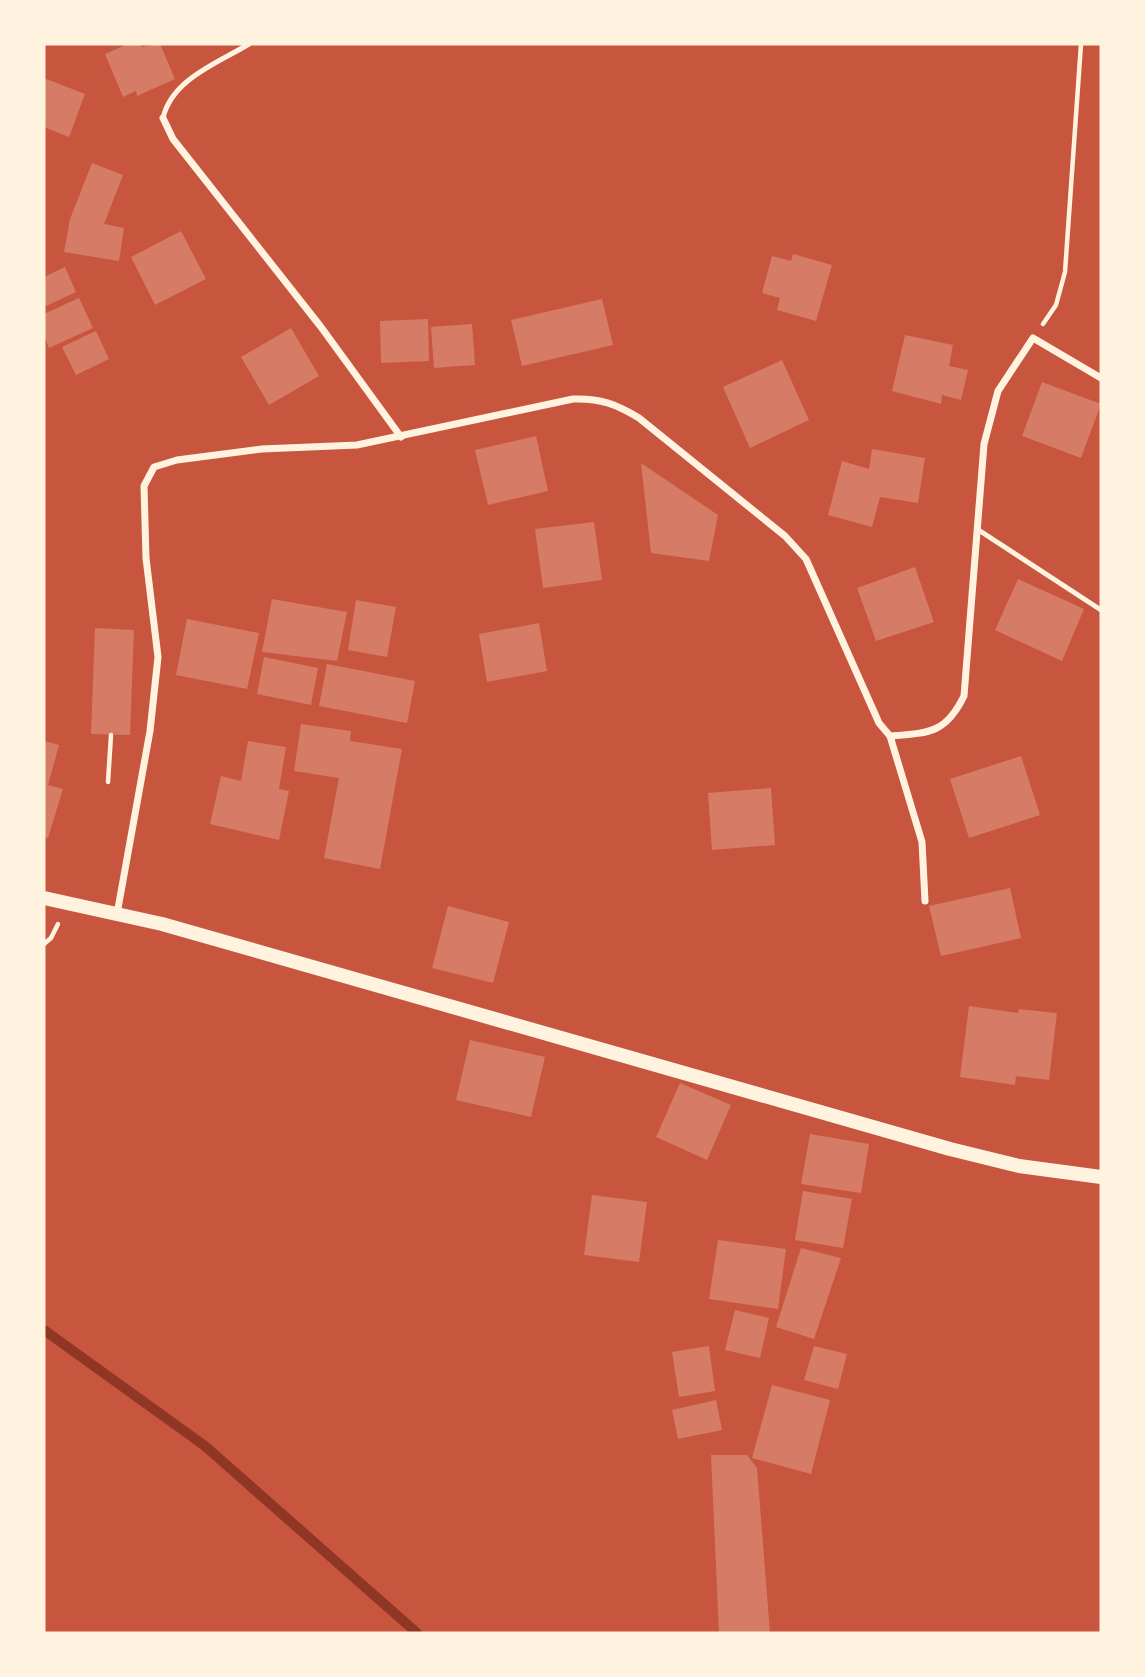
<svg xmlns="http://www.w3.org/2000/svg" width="1145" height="1677" viewBox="0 0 1145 1677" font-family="Literata,serif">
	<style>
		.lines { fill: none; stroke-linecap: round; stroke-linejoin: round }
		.stream { stroke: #8f3625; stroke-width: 10 }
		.building { fill: #d67c66 }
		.path { stroke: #fff3e0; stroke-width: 4.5 }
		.service { stroke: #fff3e0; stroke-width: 5 }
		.minor { stroke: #fff3e0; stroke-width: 7 }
		.secondary { stroke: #fff3e0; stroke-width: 14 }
	</style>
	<rect width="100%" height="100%" fill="#c8553d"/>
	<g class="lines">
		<!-- stream -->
		<path class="stream" d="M44,1330L205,1446L417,1633"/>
	</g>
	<!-- building -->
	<g class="building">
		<path d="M128,44H141L142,47L160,44L175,79L137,96L136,91L123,97L105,54Z"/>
		<path d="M44,78L85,94L69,137L44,127Z"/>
		<path d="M92,163L123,175L104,224L124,228L119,261L64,252L70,219Z"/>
		<path d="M181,231L206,279L155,305L131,257Z"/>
		<path d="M793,254L832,265L816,321L777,310L780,298L762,293L772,256L791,261Z"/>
		<path d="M65,267L76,292L44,307V277Z"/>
		<path d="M79,298L93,328L49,348L44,335V314Z"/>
		<path d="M602,299L613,345L522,366L511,320Z"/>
		<path d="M428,319L429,361L381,363L380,321Z"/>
		<path d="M472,324L475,365L434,368L431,327Z"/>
		<path d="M291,328L319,376L269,405L241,357Z"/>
		<path d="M96,331L109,359L76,375L62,347Z"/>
		<path d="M905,335L953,345L949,366L968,370L961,400L942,395L941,404L892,391Z"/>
		<path d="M782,360L809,420L750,448L723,387Z"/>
		<path d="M1042,382L1101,404L1081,458L1022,436Z"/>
		<path d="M536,436L548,491L488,505L475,450Z"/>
		<path d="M872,449L925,458L918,503L880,497L872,527L828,515L842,461L869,469Z"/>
		<path d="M641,463L718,515L709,561L651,553Z"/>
		<path d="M594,522L602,580L543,588L535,529Z"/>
		<path d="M915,567L934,622L876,641L857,588Z"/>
		<path d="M1018,579L1084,609L1062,661L995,630Z"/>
		<path d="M272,599L347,612L337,661L262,652Z"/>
		<path d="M356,600L396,607L387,657L348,650Z"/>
		<path d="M187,619L259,633L247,689L176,675Z"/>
		<path d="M539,623L547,671L487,682L479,634Z"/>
		<path d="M95,628L134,630L130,735L91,734Z"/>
		<path d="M264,657L318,668L311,705L257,694Z"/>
		<path d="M327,664L415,681L407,723L319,706Z"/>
		<path d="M301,724L351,731L350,741L402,749L380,869L324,858L339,778L294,771Z"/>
		<path d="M44,741L59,745L48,785L63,789L48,838L44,837Z"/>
		<path d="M248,741L286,747L279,789L289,791L279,840L210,824L221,776L241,781Z"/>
		<path d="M1021,756L1040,815L969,838L950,779Z"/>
		<path d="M771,788L775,845L712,850L708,793Z"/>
		<path d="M1010,888L1021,938L941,956L929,906Z"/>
		<path d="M448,906L509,922L493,983L432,968Z"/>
		<path d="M969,1006L1018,1013L1019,1009L1057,1013L1049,1080L1016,1076L1015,1085L960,1077Z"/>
		<path d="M470,1040L545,1057L531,1117L456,1100Z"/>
		<path d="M680,1083L731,1105L707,1160L656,1137Z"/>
		<path d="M810,1134L869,1144L861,1193L801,1184Z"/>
		<path d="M803,1191L852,1199L843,1248L795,1240Z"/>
		<path d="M592,1195L647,1202L639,1262L584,1255Z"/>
		<path d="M718,1240L786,1249L778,1309L709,1299Z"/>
		<path d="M801,1248L841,1258L814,1339L776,1327Z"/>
		<path d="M735,1310L769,1318L760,1358L725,1350Z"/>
		<path d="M709,1346L715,1391L679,1397L672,1352Z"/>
		<path d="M814,1346L847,1354L838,1389L804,1380Z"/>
		<path d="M772,1385L830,1400L811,1474L752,1458Z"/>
		<path d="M716,1400L722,1430L678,1439L672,1410Z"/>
		<path d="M711,1455H747L757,1468L770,1633H719Z"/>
	</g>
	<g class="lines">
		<!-- path -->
		<g class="path">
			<path d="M1043,324L1056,305L1065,272L1081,44"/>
			<path d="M108,782L111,735"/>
			<path d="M44,944L51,938L58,924"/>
		</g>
		<!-- service -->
		<g class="service">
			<path d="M163,118C172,79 218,63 249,44"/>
			<path d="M977,529L1101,610"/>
		</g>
		<!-- minor -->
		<g class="minor">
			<path d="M163,118L173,139L321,327L401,437"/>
			<path d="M890,736C930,733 946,733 964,696L984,444L998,391L1033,338L1101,378"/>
			<path d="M117,914L150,731L158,657L146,558L144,486L154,467L177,460L262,449L357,445L573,399C600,398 616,404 639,418L785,536L806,559L879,723L890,736L922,842L925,901"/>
		</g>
		<!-- secondary -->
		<path class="secondary" d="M44,898L162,924L950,1149L1019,1166L1101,1177"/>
	</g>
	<!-- border -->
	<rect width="1145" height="1677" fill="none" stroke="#fff3e0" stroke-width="91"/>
</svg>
